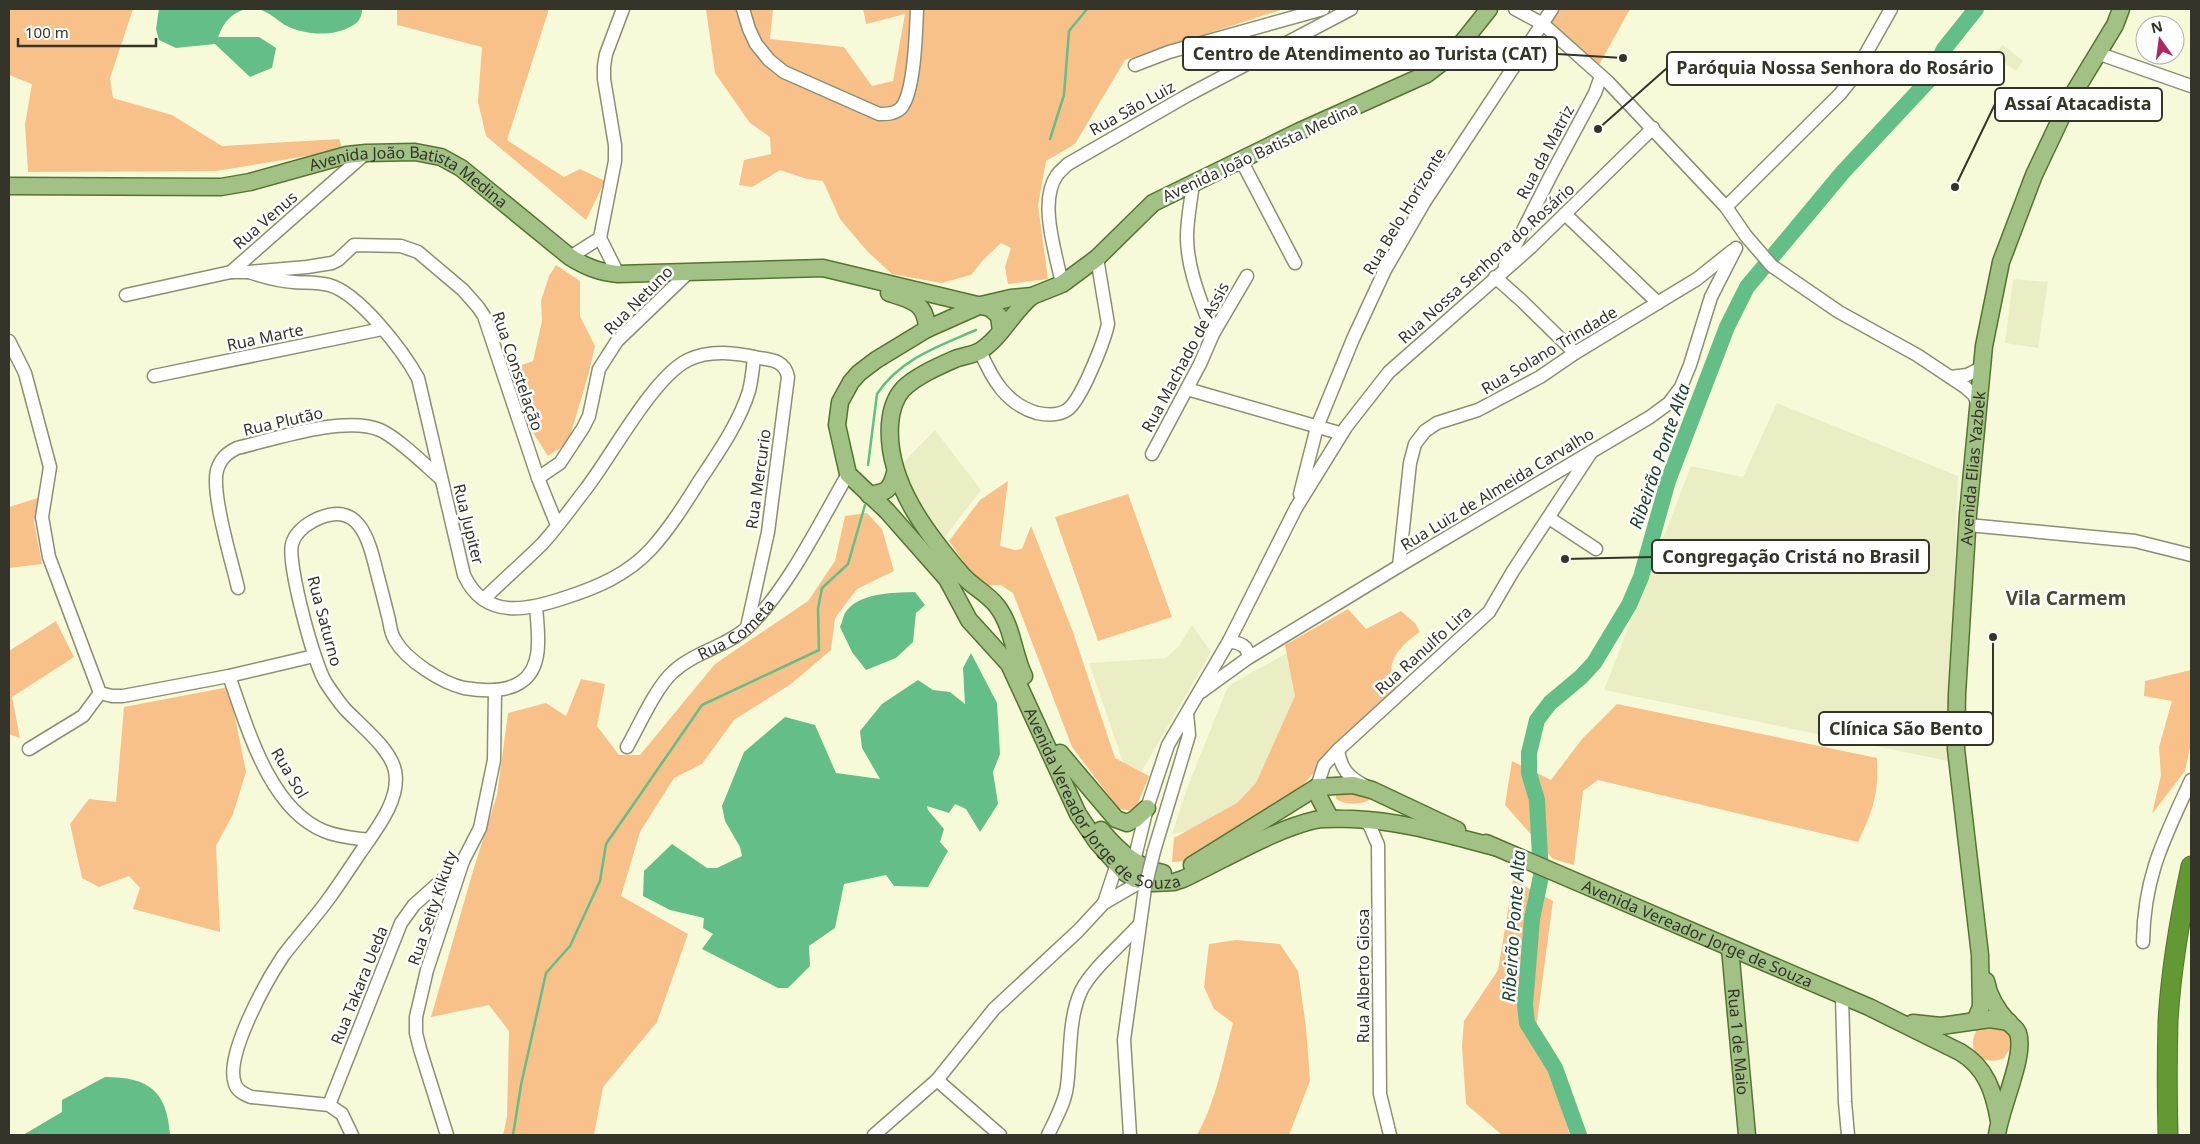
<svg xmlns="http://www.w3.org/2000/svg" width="2200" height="1144" viewBox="0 0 2200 1144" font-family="'Noto Sans',sans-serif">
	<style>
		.built { fill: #ebeec5 }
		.green { fill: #f8c18a }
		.water { fill: #63be87 }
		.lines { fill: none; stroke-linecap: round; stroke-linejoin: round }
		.stream { stroke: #63be87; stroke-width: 2.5 }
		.river { stroke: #63be87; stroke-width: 16 }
		.minor-casing { stroke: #8d8f71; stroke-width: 15 }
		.major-casing { stroke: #537530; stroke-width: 19 }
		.highway-casing { stroke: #537530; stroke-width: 21 }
		.minor { stroke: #fff; stroke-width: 12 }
		.major { stroke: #a1c185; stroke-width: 16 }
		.highway { stroke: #639834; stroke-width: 19 }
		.minor-bridge-casing { stroke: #8d8f71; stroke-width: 15; stroke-linecap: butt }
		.minor-bridge { stroke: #fff; stroke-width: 12 }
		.labels { text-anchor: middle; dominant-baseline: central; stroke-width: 5; stroke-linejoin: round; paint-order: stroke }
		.street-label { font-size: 16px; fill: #343528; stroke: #fff }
		.water-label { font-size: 18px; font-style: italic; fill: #1c432c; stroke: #fff }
		.quarter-label { font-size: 19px; font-weight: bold; fill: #48492d; stroke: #fff }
		.leader { fill: none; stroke: #343528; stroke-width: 2 }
		.callout-dot { fill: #343528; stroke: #fff; stroke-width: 2 }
		.callout { fill: #fff; stroke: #343528; stroke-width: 2 }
		.callout-label { font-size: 18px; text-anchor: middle; font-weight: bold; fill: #343528 }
	</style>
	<rect width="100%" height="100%" fill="#f7fad9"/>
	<!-- built -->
	<g class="built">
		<path d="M2002,44L2023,61L2016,71L1996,57Z"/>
		<path d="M2013,279L2048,282L2038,348L2005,343Z"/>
		<path d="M1777,403L1958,476L1948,761L1604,690L1691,466L1743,477Z"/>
		<path d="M935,430L981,490L941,542L917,511L900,466Z"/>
		<path d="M1192,625L1211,652L1132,788L1089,663L1166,658L1179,646Z"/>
		<path d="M1317,636L1288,744L1226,824L1172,834L1188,786L1228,686Z"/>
	</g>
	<!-- green -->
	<g class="green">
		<path d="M9,9H133L110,78L113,98L172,115L222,146L339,139L343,150L216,171L28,172L25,124L32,84L9,75Z"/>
		<path d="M397,9H549L507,140L564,177L580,169L605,181L586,220L486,136L478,102L482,47L397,25Z"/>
		<path d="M706,9H773L770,39L844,47L872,86L893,81L905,14L866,24L863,9H1284L1125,60L1075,144L1046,161L1038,205L1048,279L1008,284L1005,267L1011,248L1001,243L983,260L971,275L941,283L892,274L868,252L840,219L823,181L807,179L780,170L752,187L739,185L744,160L771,154L770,137L750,123L715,73Z"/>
		<path d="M1557,9H1630L1599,65L1550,23Z"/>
		<path d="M556,265L580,281V316L595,346L589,372L568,443L548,456L521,414L511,369L533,361L542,321L541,301L549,276Z"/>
		<path d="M1008,481L1000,546L1015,550L1022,549L1031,526L1073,632L1115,758L1149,776L1138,803L1131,811L1119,809L1072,747L1013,593L1001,585L984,586L972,574L949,541L980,500Z"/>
		<path d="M1128,494L1172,617L1098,641L1055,517Z"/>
		<path d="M41,497L34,522L42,564L9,568V507Z"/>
		<path d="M867,513L882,529L894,571L857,589L835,618L831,650L791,684L734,720L702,764L674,778L640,832L621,896L688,934L657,1022L603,1087L594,1135H503L507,1117L509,1031L489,1005L431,1017L473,871L497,795L508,713L546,703L566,716L581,679L605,684L597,726L619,755H640L715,664L808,601L835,561L845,516Z"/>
		<path d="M1348,609L1366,629L1401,611L1415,623L1420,632C1407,640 1388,657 1392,675C1393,680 1397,685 1399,690L1344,739L1303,785L1189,861L1172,862L1174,838L1237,803L1256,783L1295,696L1285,645Z"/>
		<path d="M56,621L74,657L12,697L20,738L9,734V651Z"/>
		<path d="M2191,670V743L2185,771L2152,814L2161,775L2159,747L2172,701L2144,696L2145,681Z"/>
		<path d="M229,687L246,772L233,814L216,846L220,932L133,909L140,888L129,876L99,887L82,878L70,824L89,799L116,802L124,707Z"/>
		<path d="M1617,704L1877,758C1879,793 1873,811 1858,842L1598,780L1583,791L1574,865L1553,859L1505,805L1512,761L1551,780L1582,739Z"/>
		<path d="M1347,791L1371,796V799C1362,805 1345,805 1336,799V794Z"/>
		<path d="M1513,880L1553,901L1536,1028L1570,1135H1502L1466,1104L1462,1046L1464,1021L1498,970Z"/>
		<path d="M1236,940L1280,944L1298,971L1306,1027L1310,1081L1289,1135H1197C1216,1101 1223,1061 1233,1023L1214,1009L1204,987L1209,944Z"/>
		<path d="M1981,1025L2009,1030L2012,1045L2004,1058C1979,1069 1962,1045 1981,1025Z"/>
	</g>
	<!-- water -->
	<g class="water">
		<path d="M159,9H246C231,13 224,22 218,37H259L276,48L272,68L250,77L215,44L176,48L159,40L156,29Z"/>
		<path d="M258,9H362C362,18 358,23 350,27C331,37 304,35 285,25C276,19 269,12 258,9Z"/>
		<path d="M915,592L925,605L916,613L913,642L896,658L866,670L852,652L840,627C842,623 843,617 845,613C859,592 893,593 915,592Z"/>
		<path d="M971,653L997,703L1000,754L993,772L998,804L980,832L966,809L955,804L949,813L927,806L928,810L944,829L940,842L948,851L928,887L894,886L886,875L844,884L835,928L809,946L810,966L788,988H778L702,949L713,934L703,928L704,918L670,910L643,896L644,871L672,844L707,868H717L742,856L740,847L725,821L722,806L744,752L785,717L815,725L836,773L880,779L862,748L860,731L882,704L918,680L933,690L950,692L965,704L963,668Z"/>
		<path d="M105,1077C149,1077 167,1091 170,1135H23L62,1112V1100Z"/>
	</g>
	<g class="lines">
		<!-- stream -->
		<g class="stream">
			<path d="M1050,139L1064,95L1069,31L1087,9"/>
			<path d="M868,465L877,394C900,359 939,346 976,330"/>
			<path d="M513,1135L521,1085L546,973L570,946L600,881L606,844L702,705L819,650L818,609L822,588L848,564L865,505"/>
		</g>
		<!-- river -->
		<path class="river" d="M1579,1135L1555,1068L1527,1023L1525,1005L1532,919L1541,876L1537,800L1529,773V753L1537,720L1550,703L1581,677L1594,663L1629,605L1641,577L1668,481L1727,327L1747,287L1843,172L1929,80L1944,49L1976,9"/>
		<!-- minor casing -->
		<g class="minor-casing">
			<g id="minor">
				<path d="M743,9L749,29L756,44L769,60L784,72L879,114C887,114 895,114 901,108C915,92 916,31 917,9"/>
				<path d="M1515,9L1543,24L1608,82L1726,207L1746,236L1772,266L1839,312L1917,355L1965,387L1974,395L1978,405"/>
				<path d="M2097,53L2191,86"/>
				<path d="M1135,65L1169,52L1323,9"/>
				<path d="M1241,160L1295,263"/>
				<path d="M1193,183C1191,201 1187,219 1187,237C1187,270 1202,303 1213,334"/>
				<path d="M1726,207L1840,94L1851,80L1891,9"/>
				<path d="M1565,214L1658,303"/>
				<path d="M570,257L600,238"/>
				<path d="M1505,266L1551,175L1595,93L1601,76"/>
				<path d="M231,272L366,153"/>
				<path d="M249,272C264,277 278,281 294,282C305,283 317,282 329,285C359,293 403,351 418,378L464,575C485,621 529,610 567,597C598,587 628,574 651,549C670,528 685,504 700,480C718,453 739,423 749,391C752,379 753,368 754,357"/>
				<path d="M618,274L600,238L615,161V145L604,79V66L606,54L623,9"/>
				<path d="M1495,277L1522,301L1575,353"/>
				<path d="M1062,284C1056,253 1038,202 1057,175C1060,171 1065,167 1068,164L1188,95L1351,9"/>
				<path d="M126,295L231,272H249L307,267L332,263L338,260L354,245L401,246L418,252L463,290L478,307L484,316L538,478L557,525"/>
				<path d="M9,341L25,373L50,467L42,517L49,557L100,693L112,696H123L229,676L314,656"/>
				<path d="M980,351C992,379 1006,404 1037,413C1047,415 1058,416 1067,410C1081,401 1104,342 1108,324L1097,258"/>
				<path d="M154,376L382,329"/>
				<path d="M1950,377L1967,375L1981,368"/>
				<path d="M1187,389L1336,432"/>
				<path d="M1152,454L1200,364L1213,334L1247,276"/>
				<path d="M538,478L560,463L583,428L589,416L599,369L617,341L690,271"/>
				<path d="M1300,494L1317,427L1353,339L1385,270L1425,201L1552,9"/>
				<path d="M1549,518L1596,549"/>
				<path d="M1968,525L2135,541L2191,555"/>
				<path d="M1399,566L1410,463L1415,444L1425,431L1437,423L1478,410L1540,377L1575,353L1697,279L1732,251"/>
				<path d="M238,588C232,562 211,494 217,470C221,458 227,453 237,448C275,439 345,415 380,430C398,438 424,464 440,478"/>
				<path d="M484,599C503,580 523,563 542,544C557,528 571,508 585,490C611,457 653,377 688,360C710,349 737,353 759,358C773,360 785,361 788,377L768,532L747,627"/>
				<path d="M1229,641C1239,643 1249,645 1248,658"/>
				<path d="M229,676C247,726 269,809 324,831C338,837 354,838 369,840"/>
				<path d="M1201,692L1248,658L1399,566L1650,417L1669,403L1681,387L1690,365L1711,297L1736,248"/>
				<path id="s1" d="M627,747C639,726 656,687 673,672C694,652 726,647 748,627C788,589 820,522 848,474"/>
				<path d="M29,749L83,716L100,693"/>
				<path d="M1338,750C1341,769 1348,777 1365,786"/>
				<path d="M1317,787L1324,765L1338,750L1489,612L1513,571L1590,454"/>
				<path d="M1364,820L1370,826L1378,845L1380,1094L1390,1135"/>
				<path d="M1154,851L1189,735L1187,713"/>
				<path d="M1134,861L1147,808L1168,745L1229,641L1296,508L1346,427L1389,372L1531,247L1653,128"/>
				<path d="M1104,903L1117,864"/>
				<path d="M2143,942C2144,876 2164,839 2191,780"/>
				<path d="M1842,997L1845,1102L1848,1135"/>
				<path d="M937,1080L1000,1135"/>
				<path d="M329,1105L401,923L414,905L463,861"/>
				<path d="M352,1135L342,1114L329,1105L251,1097C244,1094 237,1091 235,1084C224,1056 267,980 283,956C298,936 315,918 330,897C340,883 350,868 360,853C375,831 401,800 395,771C391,749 360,725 345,709C338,701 332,692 326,683C314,664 287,564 292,544C295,533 304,526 313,521C359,497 369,540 377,573C381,588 385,604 389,620C390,626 391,634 395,640C406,660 442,683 464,688C482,691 505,693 521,682C544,667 538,632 536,607"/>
				<path d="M447,1135L420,1049L416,1033V1017L427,970L463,861L480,828L494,760L495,690"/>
				<path d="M874,1135L937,1080L994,1009L1078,931L1104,903L1142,881"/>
				<path d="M1048,1135C1055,1120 1065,1103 1067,1086C1071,1056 1068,1019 1081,991C1091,970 1123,943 1139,925"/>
				<path d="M1130,1135L1124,1040L1145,888"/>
			</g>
		</g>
		<!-- major casing -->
		<g class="major-casing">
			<g id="major">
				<path id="s2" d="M1489,9L1453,54L1427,74L1300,131L1153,203L1097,258L1062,284L1032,296L1011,298L981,305L927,329L876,360L859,373L851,382L840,402L837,425L848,474L887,511L947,579L969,620L1009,664L1078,814L1097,842L1124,872L1135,879L1153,883L1174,882L1183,879C1224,860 1272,830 1315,820C1328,818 1340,819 1353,819C1402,821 1448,835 1495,847"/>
				<path id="s3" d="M9,186L221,187L250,182L347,155L366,153L415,152L441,157L461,168L570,257C586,267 599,272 618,274L823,268L990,308L999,316L1001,331"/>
				<path d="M889,293C911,300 926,302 927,329"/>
				<path d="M869,495C887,492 890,491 895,473"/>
				<path d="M1024,676C1013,653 1013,627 997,606C988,594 973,587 963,576C927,534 886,482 890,424C891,411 894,399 903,389C916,376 939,366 955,359C963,356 973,355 980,351C1001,338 1013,311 1032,296"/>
				<path d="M1060,753L1116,819L1127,823L1135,819L1147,808"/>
				<path d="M1317,787L1320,799L1330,818"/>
				<path d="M1101,830C1117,850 1137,868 1163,873"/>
				<path id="s4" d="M1486,843L1869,1007L1960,1052C1986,1067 1994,1092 1999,1121"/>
				<path d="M1192,865L1317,787L1353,785L1372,790L1457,830"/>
				<path id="s5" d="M1730,948L1747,1135"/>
				<path d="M1986,981C1989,997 1997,1010 2008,1022C2012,1026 2016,1028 2018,1033C2026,1055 2000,1109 1997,1135"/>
				<path id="s6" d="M1975,1021L1981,1007L1980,955L1956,749L1957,694L1968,514L1984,346L2001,262L2034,175L2069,101L2115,25L2121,9"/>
				<path d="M1913,1023L1941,1026L1990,1019L2009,1022"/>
			</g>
		</g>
		<!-- highway casing -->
		<g class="highway-casing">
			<path id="highway" d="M2168,1135C2167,1097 2167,1059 2168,1021C2171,968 2180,917 2191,866"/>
		</g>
		<!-- minor -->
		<use href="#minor" class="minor"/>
		<!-- major -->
		<use href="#major" class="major"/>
		<!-- highway -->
		<use href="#highway" class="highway"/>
		<!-- minor-bridge casing -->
		<g class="minor-bridge-casing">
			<path id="minor-bridge" d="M1145,888L1154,851"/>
		</g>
		<!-- minor-bridge -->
		<use href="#minor-bridge" class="minor-bridge"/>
	</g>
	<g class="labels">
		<!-- street labels -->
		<g class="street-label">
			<text transform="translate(1132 108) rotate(-29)">Rua São Luiz</text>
			<text transform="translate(1260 152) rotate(-25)">Avenida João Batista Medina</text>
			<text transform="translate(1545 152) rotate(-62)">Rua da Matriz</text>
			<text stroke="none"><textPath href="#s3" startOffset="410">Avenida João Batista Medina</textPath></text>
			<text transform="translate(1404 211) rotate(-59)">Rua Belo Horizonte</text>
			<text transform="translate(265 220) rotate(-41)">Rua Venus</text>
			<text transform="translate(1486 263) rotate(-42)">Rua Nossa Senhora do Rosário</text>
			<text transform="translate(638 300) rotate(-45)">Rua Netuno</text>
			<text transform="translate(265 337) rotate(-12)">Rua Marte</text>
			<text transform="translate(1549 350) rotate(-31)">Rua Solano Trindade</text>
			<text transform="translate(1185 357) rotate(-62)">Rua Machado de Assis</text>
			<text transform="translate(518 371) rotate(71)">Rua Constelação</text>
			<text transform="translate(283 421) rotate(-13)">Rua Plutão</text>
			<text stroke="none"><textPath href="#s6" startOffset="556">Avenida Elias Yazbek</textPath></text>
			<text transform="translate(758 479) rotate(-82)">Rua Mercurio</text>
			<text transform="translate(1497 489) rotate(-31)">Rua Luiz de Almeida Carvalho</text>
			<text transform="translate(469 524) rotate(76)">Rua Jupiter</text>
			<text transform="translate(325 621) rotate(75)">Rua Saturno</text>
			<text stroke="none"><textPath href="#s1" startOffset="165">Rua Cometa</textPath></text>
			<text transform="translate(1423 650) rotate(-42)">Rua Ranulfo Lira</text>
			<text transform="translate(290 773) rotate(59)">Rua Sol</text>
			<text stroke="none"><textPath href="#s2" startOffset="1272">Avenida Vereador Jorge de Souza</textPath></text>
			<text transform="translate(432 908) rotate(-71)">Rua Seity Kikuty</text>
			<text stroke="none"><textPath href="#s4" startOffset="230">Avenida Vereador Jorge de Souza</textPath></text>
			<text transform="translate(1363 976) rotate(-90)">Rua Alberto Giosa</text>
			<text transform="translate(359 985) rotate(-68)">Rua Takara Ueda</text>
			<text stroke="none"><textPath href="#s5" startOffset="94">Rua 1 de Maio</textPath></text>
		</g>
		<!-- water labels -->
		<g class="water-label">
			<text transform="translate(1659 456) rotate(-71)">Ribeirão Ponte Alta</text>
			<text transform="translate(1513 926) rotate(-86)">Ribeirão Ponte Alta</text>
		</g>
		<!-- quarter labels -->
		<g class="quarter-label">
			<text x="2066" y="598">Vila Carmem</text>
		</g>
	</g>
	<!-- callouts -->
	<path class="leader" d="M1623 58L1557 54M1598 129L1667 68M1955 187L1995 104M1565 559L1652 557M1993 637L1993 729"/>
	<g class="callout-dot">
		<circle cx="1623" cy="58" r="5"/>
		<circle cx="1598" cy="129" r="5"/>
		<circle cx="1955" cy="187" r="5"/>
		<circle cx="1565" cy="559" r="5"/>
		<circle cx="1993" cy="637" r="5"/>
	</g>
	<g class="callout">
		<rect x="1183" y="37" width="374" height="33" rx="5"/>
		<rect x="1667" y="52" width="337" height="33" rx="5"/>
		<rect x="1995" y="88" width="167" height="33" rx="5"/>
		<rect x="1652" y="540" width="277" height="33" rx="5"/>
		<rect x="1819" y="712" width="174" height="33" rx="5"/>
	</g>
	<g class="callout-label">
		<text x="1370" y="60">Centro de Atendimento ao Turista (CAT)</text>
		<text x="1835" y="74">Paróquia Nossa Senhora do Rosário</text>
		<text x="2078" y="110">Assaí Atacadista</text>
		<text x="1791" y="563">Congregação Cristá no Brasil</text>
		<text x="1906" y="735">Clínica São Bento</text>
	</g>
	<!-- border -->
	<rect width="2200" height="1144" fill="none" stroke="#343528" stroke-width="20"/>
	<!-- north arrow -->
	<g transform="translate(2160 40) rotate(346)"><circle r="24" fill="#ffffff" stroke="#aeaea9"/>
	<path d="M0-4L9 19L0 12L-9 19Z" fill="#af2566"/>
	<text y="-8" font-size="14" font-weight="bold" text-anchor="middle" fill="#343528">N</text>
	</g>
	<!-- scale -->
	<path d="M18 38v8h138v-8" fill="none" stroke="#343528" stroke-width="2.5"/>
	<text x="25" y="38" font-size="15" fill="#343528" stroke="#ffffff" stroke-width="4" paint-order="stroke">100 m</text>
</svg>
